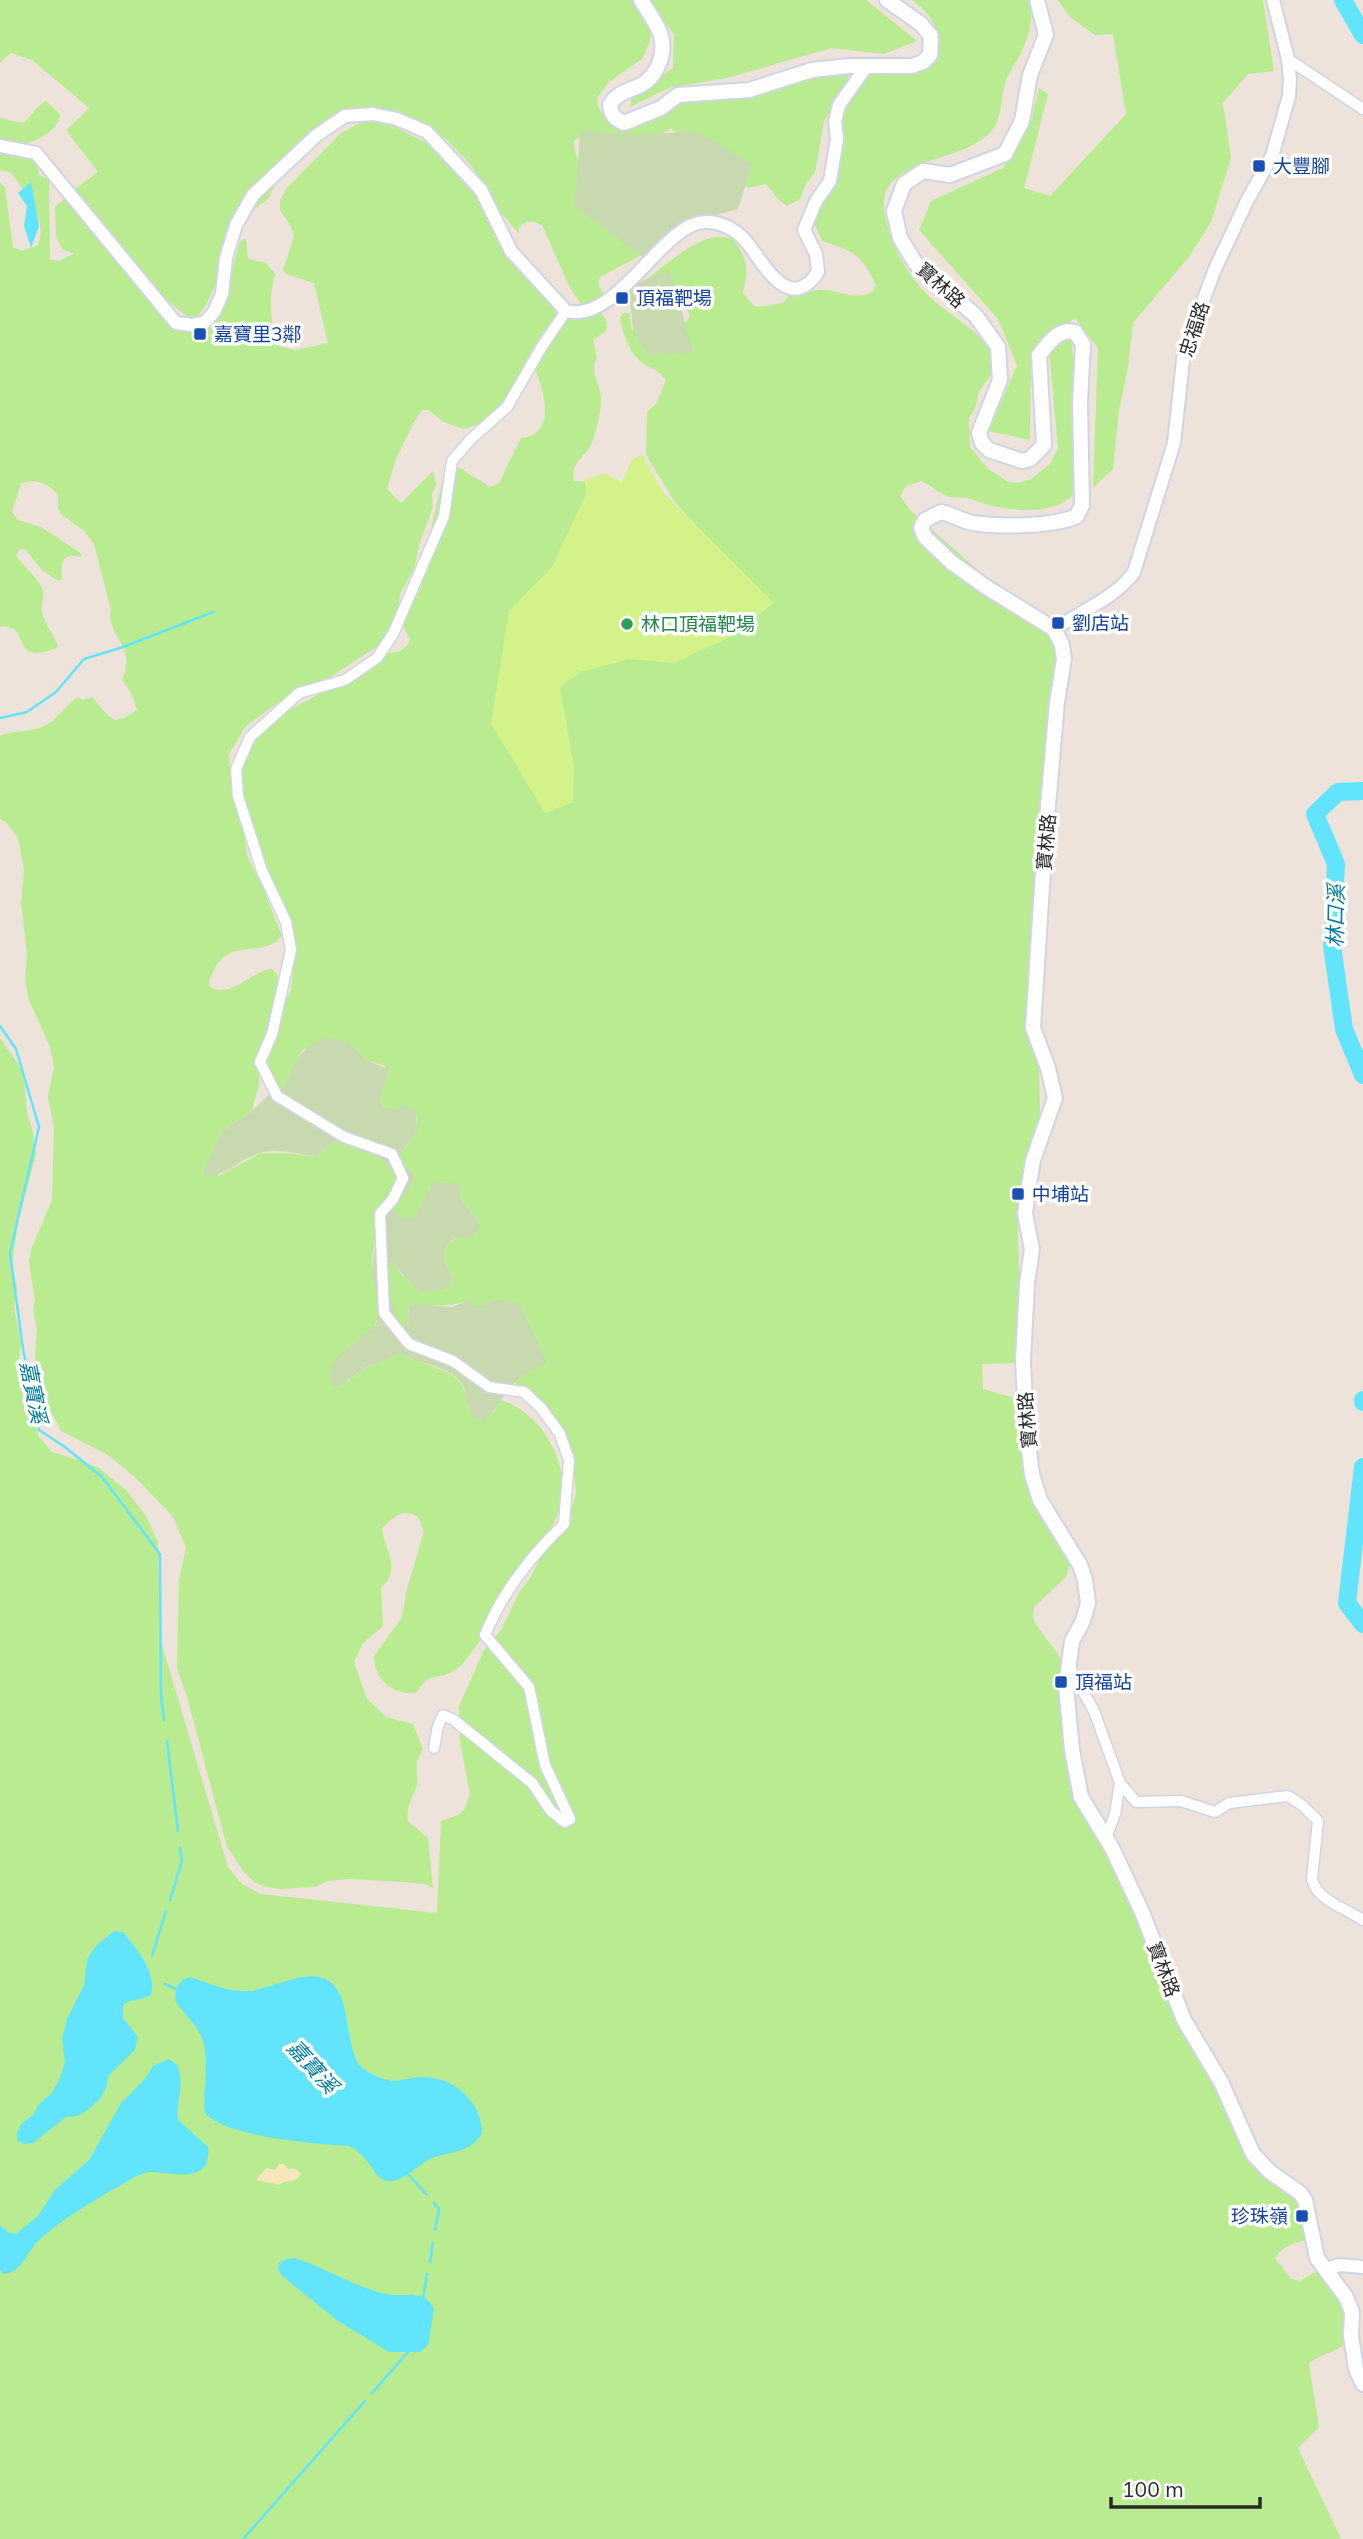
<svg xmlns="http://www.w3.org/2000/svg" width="1363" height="2539" viewBox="0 0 1363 2539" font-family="Mulish,'Noto Sans TC',sans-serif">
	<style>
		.green { fill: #b9eb90 }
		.sand { fill: #f7e6b9 }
		.cemetery { fill: #c9d9af }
		.pitch { fill: #d3f38a }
		.water { fill: #61e4fc }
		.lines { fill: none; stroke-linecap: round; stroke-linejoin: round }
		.stream { stroke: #61e4fc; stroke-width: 2.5 }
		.river { stroke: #61e4fc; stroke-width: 18 }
		.minor-casing { stroke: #cfd5e5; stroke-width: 13 }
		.tertiary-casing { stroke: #cfd5e5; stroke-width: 16 }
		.secondary-casing { stroke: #cfd5e5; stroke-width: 18 }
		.minor { stroke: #fff; stroke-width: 10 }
		.tertiary { stroke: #fff; stroke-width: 12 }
		.secondary { stroke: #fff; stroke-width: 14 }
		.transit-dot { fill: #1a4fb4; stroke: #fff; stroke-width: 2.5 }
		.leisure-dot { fill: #2e9e5b; stroke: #fff; stroke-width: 2.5 }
		.labels { text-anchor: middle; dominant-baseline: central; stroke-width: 7; stroke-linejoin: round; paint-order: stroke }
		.transit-label { font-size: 19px; fill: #164399; stroke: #fff; text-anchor: start }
		.street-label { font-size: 19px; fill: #2a2a2a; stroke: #fff }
		.leisure-label { font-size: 19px; fill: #27864d; stroke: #fff; text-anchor: start }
		.water-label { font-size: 21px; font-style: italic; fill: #017ba0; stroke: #fff }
	</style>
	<rect width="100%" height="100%" fill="#eee3da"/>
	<!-- green -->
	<g class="green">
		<path d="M0,0H634L651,29L650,42L642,59L609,82L597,98C598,115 608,123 625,122L689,99L730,93L759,80L850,72L844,90L824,121L815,173L806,183L800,199L787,206L779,200L766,184L752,187L735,186L671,128L645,145L615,144L603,132L582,135L574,141C575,183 624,221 651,250L600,277L598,283L604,295L585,310L569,286L542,225C533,221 527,219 519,227V234L497,208L471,165L448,141L408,117L390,110L368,109L315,140L279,176L268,199L246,215L232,232L239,236L206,305L198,316L188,317L161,296L74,195L75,189L98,172L66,130L89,108L32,60L11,53L0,63Z"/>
		<path d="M649,0H866L917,41L884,54L831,48L731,77L669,88L630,107L632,95L673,68L674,35Z"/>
		<path d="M912,0H1029C1037,27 1022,52 1009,74C998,92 1006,124 985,137C978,142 970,147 962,150C939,159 889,168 884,198C882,210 887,222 890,234C898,258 911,278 929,296C947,315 997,339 996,367L979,392L975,409L969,418L970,447L988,469L1008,482L1019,483L1031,479L1050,464L1058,448L1049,351L1053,339L1069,338L1072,343L1081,479C1072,516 1023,512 992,506C983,504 975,499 966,498C961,497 955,498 950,497C940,494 931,485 921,481L905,487L900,496L912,512L1059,642V690L1031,946L1028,1035L1030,1044L1039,1059L1040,1112L1033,1156L1020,1189L1017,1207L1022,1363L982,1364L983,1389L1026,1401L1029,1445L1041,1480L1043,1498L1073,1553L1066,1577L1034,1607L1033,1617L1036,1625L1063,1661L1082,1792L1239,2129L1291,2190L1300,2205L1308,2231L1305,2240C1292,2244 1283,2246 1275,2258L1291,2279L1300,2281L1315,2272L1324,2273L1340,2294L1347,2343C1335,2352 1321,2354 1309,2363L1319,2427L1298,2448L1341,2539H0V1038L18,1064L24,1077L27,1112L33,1133L36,1155L18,1221L12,1267L17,1287L14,1307L21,1342L18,1369L39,1437L52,1452L88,1463L100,1469L126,1490L146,1516L158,1542L160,1638L228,1867L242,1884L261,1894L437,1913L441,1821L458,1815L464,1810L470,1794L460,1742L459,1706L484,1650L501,1630L520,1591L530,1578L542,1555L568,1520L576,1494L573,1460L566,1434L548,1407L533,1395L517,1390L514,1381L535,1367L496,1300L478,1306L467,1301C448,1308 429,1304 409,1307L408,1324L404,1328L398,1326L395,1320L386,1276V1265L392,1263L403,1276L453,1281L444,1259L446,1246L479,1222L460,1198V1186L430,1187L422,1209L413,1218H401L392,1208L413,1174L404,1166L400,1155C411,1140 420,1131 416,1111L388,1110L383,1107L380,1100L385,1066L366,1060L347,1042L302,1050L283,1088L273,1091L265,1056L282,1007L291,990L295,953L268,881L242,797L239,763L266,722L325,691L374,655L400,651L407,646L410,639L402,624L403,615L418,593L424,577L433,519L446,467L455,465L490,487L499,483L521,438C558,435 544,387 533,366L564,317L601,311L607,323L606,331L593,340L597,358C588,373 602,385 601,400C601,412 596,432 592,443C586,458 570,460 574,481L591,482L737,572L674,501L648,458L646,453L647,412L656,404L666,380C656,366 649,370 639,360C629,352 622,331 620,318L623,313H629L632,330H637L686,322L690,316L685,305L680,302L669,305L643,282C665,266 707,225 734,240C749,262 748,268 743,293L754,306L760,307L783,303L791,294C801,295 808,291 818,290C838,288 854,303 873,291L876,286C861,253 855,252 822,241L812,218L840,142L841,117L862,77L875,66L916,62L937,41C938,22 927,12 912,0Z"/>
		<path d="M1058,0H1263L1274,71L1248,74L1223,103L1231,158L1211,222L1189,257L1133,323L1128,367L1119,410L1113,469L1093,488L1098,348L1075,318L1058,330L1031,361L1030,440L989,431L1017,365L998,319L919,230L931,201L1003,168L1031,122L1039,88L1048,94L1024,188L1050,196L1126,114L1113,34L1095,35L1070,17Z"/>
		<path d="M46,101L60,114C59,132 36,140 21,146L0,139V118L23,123C33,116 33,108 46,101Z"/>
		<path d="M361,122H374L393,126L429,144L463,173L556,307L555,321C518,350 518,418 463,429L444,422L428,410H422L414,422L396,459L387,489L401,503L433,471L436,485L432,494L433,507L419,545L414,569L400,594L399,605L387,637L381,644L326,680L307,686L285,698L246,726L229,754L231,780L237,808L243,820L247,855L263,888L282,936C263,959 230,937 214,970C211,976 209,979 209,986C229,1001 252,970 272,969L277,974L280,993L259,1052V1084L252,1111L222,1131L218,1176L261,1153H287L315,1157C322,1152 330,1142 338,1142C361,1143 394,1162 398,1185C387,1211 371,1239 372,1268C373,1282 381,1297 379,1310C376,1333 356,1362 345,1384L360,1371L400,1353C417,1364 456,1369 463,1387C466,1394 467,1402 469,1409L494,1413L500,1400C517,1404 533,1418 543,1431C565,1462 571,1499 549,1531C538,1548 524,1561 514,1579C501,1602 488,1634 471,1653C466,1660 459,1669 452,1672C434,1681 430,1671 417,1692C395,1697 373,1680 374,1656L402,1617L407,1589L424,1531L418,1517C402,1507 394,1517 382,1528C385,1553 402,1567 381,1588L383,1626L363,1643L354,1662L367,1699L386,1717L413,1724L423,1749C410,1770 421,1773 416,1788C411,1803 406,1804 408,1821L428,1838L433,1888L425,1884L404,1882L349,1879L327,1881L315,1887L280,1889L266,1887L254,1882L243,1871L227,1847L187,1697L177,1669L179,1579L186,1547L173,1517L137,1479L108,1455L61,1431L47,1404L35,1358L37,1329L33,1311L35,1301L29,1261L31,1250L52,1200L54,1129L48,1097L54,1067L50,1047L29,1000L25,980L27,954L21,903L24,870L18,838L6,822L0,819V736C14,730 31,732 44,726C59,719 66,704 78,697L82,700L92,697L107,715L115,720L124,718L137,710L132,695L122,679C138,647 105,635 111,610L94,544L85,532L61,514L58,510V495C49,484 35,477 21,484L12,512L18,520L41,527L81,553V557C61,553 61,562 62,579L58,581L41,569L26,550L21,549L16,555C23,567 39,578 43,590C45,597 40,604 42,612C44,624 55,635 58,647C7,669 33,622 0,627V182L5,188L13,247L22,251L38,245C48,216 26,193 10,172L0,170V146L36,157L39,175L49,179L50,259L58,261L74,254L62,249L56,236L55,207L65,198L175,326L221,311L240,241L246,239L248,259L266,263L275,274C268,298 271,320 276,345L295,350L328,343L314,283L286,274L283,270L294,236L291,227L280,210V200L287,188L340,134Z"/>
	</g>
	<!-- sand -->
	<path class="sand" d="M279,2164H284L288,2169L294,2168L301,2173C296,2185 287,2178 279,2185L256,2180L266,2168L275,2170Z"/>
	<!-- cemetery -->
	<g class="cemetery">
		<path d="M580,130L636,135L697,131L752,164L738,209L705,218L644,258L575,206Z"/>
		<path d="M670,270L693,352L648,355L633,331L629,289L642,281Z"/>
		<path d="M329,1038L348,1042L366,1060L389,1070L380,1100L383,1107L394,1110L405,1105L416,1111L417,1131L400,1155L404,1166L413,1174C415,1195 397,1193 392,1208L402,1218H413C423,1207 424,1193 434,1183H455L460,1186V1198L479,1222L480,1228L473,1237L455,1238L446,1246L444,1259L453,1281L445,1289L421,1293L392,1263L386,1265V1276L398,1325L403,1328L408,1324L409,1306L414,1304L452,1307L467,1301L478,1306L496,1300L519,1303L547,1363C527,1370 513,1381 502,1399C496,1408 493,1415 483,1421C463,1417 470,1394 460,1381C446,1365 417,1364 400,1353C387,1360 374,1364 362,1370C351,1376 346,1387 332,1386L330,1373L335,1359L376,1325L380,1306L372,1271L376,1237L375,1216L398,1185C394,1162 361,1143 338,1142C330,1142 322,1152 315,1157C299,1154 276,1148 260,1153C240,1159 227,1176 204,1177V1170L222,1131L252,1111L273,1091L283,1088C298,1060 297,1048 329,1038Z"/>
	</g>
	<!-- pitch -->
	<path class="pitch" d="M642,454L663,492L774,603L730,637L674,663L629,659L580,672L560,687L574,767L573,802L545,813L491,723L509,611L552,567L586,494L585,480L604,473L622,482L631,461Z"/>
	<!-- water -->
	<g class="water">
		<path d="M31,182L39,226L31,248L24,226L27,206L18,193Z"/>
		<path d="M114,1931L123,1932C137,1950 157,1971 151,1995C142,2001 131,1998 123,2005V2018L138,2037L135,2050L109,2075L106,2088L100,2099L86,2111L77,2116L66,2117L33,2143L24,2144L17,2140V2133L22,2123L33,2115L39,2104L52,2093L61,2076L65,2062L62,2040L67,2019L84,1985L87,1960L95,1947Z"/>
		<path d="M191,1977C208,1983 231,1993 249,1991C275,1989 316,1961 336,1988C349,2004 346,2042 359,2065C367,2072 378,2078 388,2080C398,2083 411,2077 421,2077C453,2076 482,2101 482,2134C478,2139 475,2143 470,2146C457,2154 441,2153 428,2160C416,2167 399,2186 384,2180C373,2176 368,2154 349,2146C317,2144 225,2137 205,2113C202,2089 210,2065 203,2041C198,2025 183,2014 175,2000C176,1987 178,1980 191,1977Z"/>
		<path d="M168,2059C191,2068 175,2101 178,2120L208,2147C212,2186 173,2172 151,2172C142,2173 134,2177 126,2182C97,2199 66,2216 40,2239C27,2250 23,2273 3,2274L0,2270V2225L8,2232L16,2234L38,2216L55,2190L89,2160L121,2103L145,2079L153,2066Z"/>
		<path d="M295,2258C326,2268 354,2287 386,2294C405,2298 424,2288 434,2309L428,2345L420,2352H389L338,2321L281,2275L278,2269L279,2263L287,2259Z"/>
	</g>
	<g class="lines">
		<!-- stream -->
		<g class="stream">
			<path d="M0,718L27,712L56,692L84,659L123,647L213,612"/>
			<path d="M0,1026L16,1049L39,1127L10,1253L23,1349L39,1430L65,1447L102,1477L160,1554L161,1696L164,1720"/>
			<path d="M167,1741L178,1831"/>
			<path d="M170,1900L182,1861L180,1848"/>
			<path d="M152,1956L166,1911"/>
			<path d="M165,1984L178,1990"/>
			<path d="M407,2173L427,2195"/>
			<path d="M434,2203L439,2209L435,2230"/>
			<path d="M430,2262L433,2243"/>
			<path d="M423,2299L427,2274"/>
			<path d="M372,2393L409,2351"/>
			<path d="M243,2539L365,2401"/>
		</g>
		<!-- river -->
		<g class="river">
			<path d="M1343,0L1363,35"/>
			<path d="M1363,791L1338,792L1315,814L1336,864L1332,946L1344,1029L1363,1075"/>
			<path d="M1363,1400V1402"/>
			<path d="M1363,1467L1347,1603L1363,1624"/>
		</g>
		<!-- minor casing -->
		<g class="minor-casing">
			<g id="minor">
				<path d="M1288,59L1363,109"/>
				<path d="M1069,1666L1094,1711L1120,1783L1136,1802L1181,1801L1215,1812L1229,1803L1288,1796L1302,1805L1318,1821L1312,1879C1316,1900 1347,1909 1363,1920"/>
				<path d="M434,1748L438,1726L443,1715L454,1720L532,1783L551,1811L565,1822L570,1819L545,1765L529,1687L485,1635C502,1593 531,1556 564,1524L569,1460L560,1434L541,1408L524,1392L489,1387L453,1361L409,1344L384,1313L380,1214L393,1199L403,1178L392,1154L344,1137L277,1096L260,1062L272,1034L291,950L286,922L262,871L238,796L236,769L250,737L299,693L345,680L377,658L393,634L444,516L452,461L471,439L507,407L541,348L566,311"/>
				<path d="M1106,1838L1115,1814L1120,1783"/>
			</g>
		</g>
		<!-- tertiary casing -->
		<g class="tertiary-casing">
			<g id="tertiary">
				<path d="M0,146L36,153L176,323L192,325L205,322L214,312L222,294L226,258L236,225L253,195L317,135L345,116L373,114L397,119L427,132L481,190L511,251L566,311C618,325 663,221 706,222C721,222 734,229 744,239C762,259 788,317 818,272L816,254L804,230L816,201L830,181L837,139L835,121L839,105L866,67"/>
				<path d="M1054,629C1079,613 1118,596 1134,572L1174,443L1184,351L1215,269L1247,201L1272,156L1289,96L1290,79L1288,59L1273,0"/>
				<path d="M1325,2270L1339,2265L1363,2267"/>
			</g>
		</g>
		<!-- secondary casing -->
		<g class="secondary-casing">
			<g id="secondary">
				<path d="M641,0C647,10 656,22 660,33C667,51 658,76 641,85C629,91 617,92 610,105C611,115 615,119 624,123L661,108L678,95L749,90L812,70L849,66H912L923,62L930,55L931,36L921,24L887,0"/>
				<path d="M1037,0L1046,35L1030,75L1022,121L1005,154L950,175L923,171L904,184L894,211L900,238L916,264L976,316L998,347L1000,380L979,433L982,443L989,450L1022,461L1030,459L1044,445L1039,355C1049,343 1058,328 1075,332L1083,344L1080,402L1082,505L1077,516C1052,527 999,527 973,523C962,521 952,514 941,512L925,520L921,528L925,537L951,562L986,587L1054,629L1062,645L1064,659L1057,702L1045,840L1033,1028L1048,1068L1055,1098L1033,1160L1027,1198L1025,1214L1032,1249L1027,1283L1023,1361L1026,1425L1032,1475L1040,1500L1080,1565L1085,1580L1088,1603L1083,1621L1072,1641L1066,1686L1072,1750L1081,1797L1112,1848L1142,1912L1184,2020L1221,2082L1253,2154L1270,2172L1300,2193L1305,2200L1317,2258L1346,2297L1352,2312L1351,2336L1356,2369L1363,2384"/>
			</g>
		</g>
		<!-- minor -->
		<use href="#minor" class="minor"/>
		<!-- tertiary -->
		<use href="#tertiary" class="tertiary"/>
		<!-- secondary -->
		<use href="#secondary" class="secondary"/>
	</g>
	<!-- markers -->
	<g class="transit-dot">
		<rect x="1252" y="159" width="14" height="14" rx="3.5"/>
		<rect x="615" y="291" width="14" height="14" rx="3.5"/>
		<rect x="193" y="327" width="14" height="14" rx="3.5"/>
		<rect x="1051" y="616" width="14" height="14" rx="3.5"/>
		<rect x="1011" y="1187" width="14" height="14" rx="3.5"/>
		<rect x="1054" y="1675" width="14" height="14" rx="3.5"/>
		<rect x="1295" y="2209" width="14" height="14" rx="3.5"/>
	</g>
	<circle class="leisure-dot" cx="627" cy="624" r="7"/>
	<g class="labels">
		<!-- transit labels -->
		<g class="transit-label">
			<text x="1273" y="166">大豐腳</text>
			<text x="636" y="298">頂福靶場</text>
			<text x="214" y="334">嘉寶里3鄰</text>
			<text x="1072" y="623">劉店站</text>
			<text x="1032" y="1194">中埔站</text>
			<text x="1075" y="1682">頂福站</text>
			<text x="1288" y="2216" text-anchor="end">珍珠嶺</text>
		</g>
		<!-- street labels -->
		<g class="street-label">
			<text transform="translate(941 285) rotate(42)">寶林路</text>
			<text transform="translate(1194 329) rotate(-72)">忠福路</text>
			<text transform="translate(1046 842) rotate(-85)">寶林路</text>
			<text transform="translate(1027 1420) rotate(-95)">寶林路</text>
			<text transform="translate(1164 1969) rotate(69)">寶林路</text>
		</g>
		<!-- leisure labels -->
		<g class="leisure-label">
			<text x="641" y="624">林口頂福靶場</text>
		</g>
		<!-- water labels -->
		<g class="water-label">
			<text transform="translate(1335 916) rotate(-89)">林口溪</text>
			<text transform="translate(34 1392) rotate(79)">嘉寶溪</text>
			<text transform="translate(313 2066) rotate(48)">嘉寶溪</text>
		</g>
	</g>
	<!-- scale -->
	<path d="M1111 2497v10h149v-10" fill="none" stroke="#2a2a2a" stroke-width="3.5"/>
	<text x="1122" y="2497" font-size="21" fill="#2a2a2a" stroke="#ffffff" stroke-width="5" paint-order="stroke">100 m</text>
</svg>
